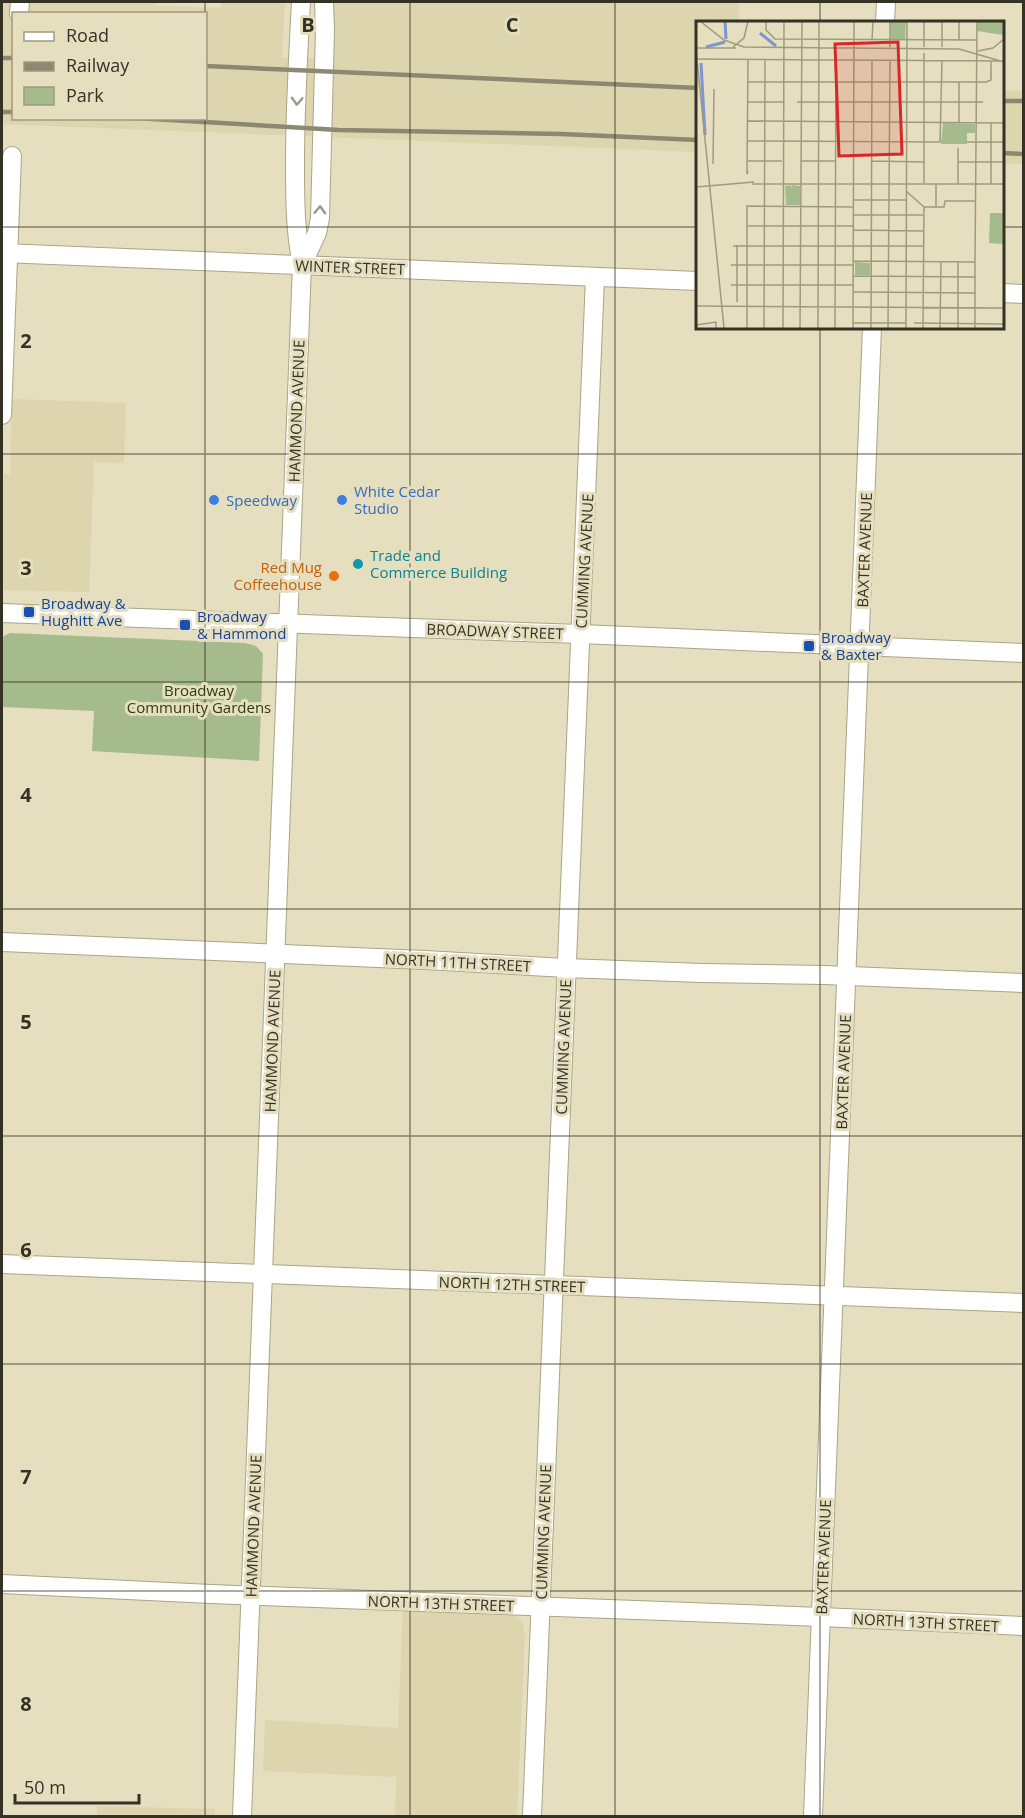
<svg xmlns="http://www.w3.org/2000/svg" width="1025" height="1818" viewBox="0 0 1025 1818" font-family="'Open Sans',sans-serif">
	<style>
		.built { fill: #dcd5ad; fill-rule: evenodd }
		.green { fill: #a5bb8b }
		.lines { fill: none; stroke-linecap: round; stroke-linejoin: round }
		.minor-casing { stroke: #aaa585; stroke-width: 20 }
		.minor { stroke: #fff; stroke-width: 18 }
		.rail { stroke: #8c8872; stroke-width: 4.5 }
		.oneway { stroke: #9a9892 }
		.grid { fill: none; stroke: #343225; stroke-width: 1.5; stroke-opacity: 0.55 }
		.shop-dot { fill: #3f7fe0; stroke: #e5dfbf; stroke-width: 2 }
		.culture-dot { fill: #0f9aa8; stroke: #e5dfbf; stroke-width: 2 }
		.food-dot { fill: #e8710a; stroke: #e5dfbf; stroke-width: 2 }
		.transit-dot { fill: #1a4fb4; stroke: #e5dfbf; stroke-width: 2 }
		.labels { text-anchor: middle; dominant-baseline: central; stroke-width: 6; stroke-linejoin: round; paint-order: stroke }
		.street-label { font-size: 15px; fill: #343225; stroke: #e5dfbf }
		.shop-label { font-size: 15px; fill: #366cbe; stroke: #e5dfbf; text-anchor: start }
		.culture-label { font-size: 15px; fill: #0d838f; stroke: #e5dfbf; text-anchor: start }
		.food-label { font-size: 15px; fill: #c56008; stroke: #e5dfbf; text-anchor: end }
		.transit-label { font-size: 15px; fill: #164399; stroke: #e5dfbf; text-anchor: start }
		.park-label { font-size: 15px; fill: #2c3e0f; stroke: #e5dfbf }
		.inset-river { fill: none; stroke: #7a97d1; stroke-width: 3 }
		.inset-road { fill: none; stroke: #9e9a81; stroke-width: 1.5 }
		.view { fill: #d62828; fill-opacity: 0.15; stroke: #d62828; stroke-width: 3 }
		.inset-edge { fill: none; stroke: #343225; stroke-width: 3 }
		.grid-label { font-size: 20px; text-anchor: middle; font-weight: bold; fill: #343225; stroke: #e5dfbf; stroke-width: 6; stroke-linejoin: round; paint-order: stroke }
	</style>
	<rect width="100%" height="100%" fill="#e5dfbf"/>
	<!-- built -->
	<g class="built">
		<path d="M2,2H156V6L221,8V2H285L282,57L333,59L334,2H739V22H698V152L2,124ZM14,14H206V118H14Z"/>
		<path d="M1003,90L1023,91V164H1003Z"/>
		<path d="M12,399L126,403L124,463L94,462L89,592L2,590V474H10Z"/>
		<path d="M403,1607L512,1614L519,1619L523,1625L525,1636L517,1816H395L396,1777L263,1771L265,1720L398,1728Z"/>
		<path d="M97,1806L215,1809V1816H97Z"/>
	</g>
	<!-- green -->
	<path class="green" d="M10,633L245,643L256,646L263,654L259,761L92,751L94,711L2,707V640L4,636Z"/>
	<g class="lines">
		<!-- minor casing -->
		<g class="minor-casing">
			<g id="minor">
				<path d="M19,14L20,2"/>
				<path d="M885,22L886,2"/>
				<path d="M2,253L698,281"/>
				<path d="M302,265L317,233L320,218L325,30L324,2"/>
				<path d="M1002,293L1024,294"/>
				<path d="M2,415L12,156"/>
				<path d="M2,613L580,634L1024,653"/>
				<path d="M2,942L425,960L566,968L702,973L824,975L1024,983"/>
				<path d="M2,1264L1024,1303"/>
				<path d="M2,1584L211,1594L821,1617L1024,1626"/>
				<path d="M242,1816L302,265C295,231 295,198 295,163C295,109 298,55 301,2"/>
				<path d="M532,1816L595,277"/>
				<path d="M813,1816L872,327"/>
			</g>
		</g>
		<!-- minor -->
		<use href="#minor" class="minor"/>
		<!-- rail -->
		<g class="rail">
			<path d="M2,58H14"/>
			<path d="M206,66L698,88"/>
			<path d="M1002,101H1024"/>
			<path d="M2,112H14"/>
			<path d="M135,118L339,130L561,134L698,140"/>
			<path d="M1002,153L1024,154"/>
		</g>
	</g>
	<!-- one-way arrows -->
	<defs><path id="oneway-chevron" d="M-2-3.5L2.5 0L-2 3.5" fill="none" stroke-width="1.6" stroke-linecap="round" stroke-linejoin="round" transform="scale(1.5)"/></defs>
	<g class="oneway">
		<use href="#oneway-chevron" transform="translate(297 101) rotate(93)"/>
		<use href="#oneway-chevron" transform="translate(320 210) rotate(-88)"/>
	</g>
	<!-- grid -->
	<path class="grid" d="M205,2V14M410,2V1816M615,2V1816M820,2V22M205,118V1816M2,227H698M1002,227H1024M820,327V1816M2,454H1024M2,682H1024M2,909H1024M2,1136H1024M2,1364H1024M2,1591H1024"/>
	<!-- markers -->
	<g class="shop-dot">
		<circle cx="214" cy="500" r="6"/>
		<circle cx="342" cy="500" r="6"/>
	</g>
	<circle class="culture-dot" cx="358" cy="564" r="6"/>
	<circle class="food-dot" cx="334" cy="576" r="6"/>
	<g class="transit-dot">
		<rect x="23" y="606" width="12" height="12" rx="3"/>
		<rect x="179" y="619" width="12" height="12" rx="3"/>
		<rect x="803" y="640" width="12" height="12" rx="3"/>
	</g>
	<g class="labels">
		<!-- street labels -->
		<g class="street-label">
			<text transform="translate(350 267) rotate(2)">WINTER STREET</text>
			<text transform="translate(296 411) rotate(-88)">HAMMOND AVENUE</text>
			<text transform="translate(864 550) rotate(-88)">BAXTER AVENUE</text>
			<text transform="translate(584 561) rotate(-87)">CUMMING AVENUE</text>
			<text transform="translate(495 631) rotate(2)">BROADWAY STREET</text>
			<text transform="translate(458 962) rotate(3)">NORTH 11TH STREET</text>
			<text transform="translate(272 1041) rotate(-88)">HAMMOND AVENUE</text>
			<text transform="translate(563 1047) rotate(-88)">CUMMING AVENUE</text>
			<text transform="translate(843 1072) rotate(-88)">BAXTER AVENUE</text>
			<text transform="translate(512 1284) rotate(2)">NORTH 12TH STREET</text>
			<text transform="translate(253 1526) rotate(-88)">HAMMOND AVENUE</text>
			<text transform="translate(543 1532) rotate(-88)">CUMMING AVENUE</text>
			<text transform="translate(823 1557) rotate(-88)">BAXTER AVENUE</text>
			<text transform="translate(441 1603) rotate(2)">NORTH 13TH STREET</text>
			<text transform="translate(926 1622) rotate(3)">NORTH 13TH STREET</text>
		</g>
		<!-- shop labels -->
		<g class="shop-label">
			<text x="354" y="491">White Cedar<tspan x="354" dy="17">Studio</tspan></text>
			<text x="226" y="500">Speedway</text>
		</g>
		<!-- culture labels -->
		<g class="culture-label">
			<text x="370" y="555">Trade and<tspan x="370" dy="17">Commerce Building</tspan></text>
		</g>
		<!-- food labels -->
		<g class="food-label">
			<text x="322" y="567">Red Mug<tspan x="322" dy="17">Coffeehouse</tspan></text>
		</g>
		<!-- transit labels -->
		<g class="transit-label">
			<text x="41" y="603">Broadway &amp;<tspan x="41" dy="17">Hughitt Ave</tspan></text>
			<text x="197" y="616">Broadway<tspan x="197" dy="17">&amp; Hammond</tspan></text>
			<text x="821" y="637">Broadway<tspan x="821" dy="17">&amp; Baxter</tspan></text>
		</g>
		<!-- park labels -->
		<g class="park-label">
			<text x="199" y="690">Broadway<tspan x="199" dy="17">Community Gardens</tspan></text>
		</g>
	</g>
	<!-- overview -->
	<g transform="translate(696 21)">
		<rect width="308" height="308" fill="#e5dfbf"/>
		<path d="M194,0H210L209,18H195ZM281,0H307V14L281,10ZM247,102L279,103V112H271V123H245ZM95,164L96,168V164L104,165V184H90L89,165ZM294,192H307V223L293,222ZM159,241L174,242V254H159Z" fill="#a5bb8b"/>
		<path class="inset-river" d="M29,0L30,18M64,12L80,25M10,26L29,21M5,42L9,114"/>
		<path class="inset-road" d="M4,0L28,19L48,26L263,28L308,41M70,0V9L79,18L281,19M246,0V26M176,19L177,0M263,19V0M37,26L48,17L52,0M194,26V0M228,26V0M0,27H40M0,29L28,307M282,30L297,27L308,18M0,38L308,40M52,61H290L295,59V40M263,61V102M52,81H88M101,81H287M52,100L308,102M52,120L244,121L246,39M271,121H308M52,140H86M105,140H140M176,140L228,141M262,141H308M17,143L18,68M52,150L51,153L52,38M228,162V32M56,163H308M262,163V127M295,163V102M0,166L58,161M210,170L228,186M158,179H210M228,186H248L249,180H280M240,186V164M158,194H227M51,205H158M157,209L227,210M37,225H227M157,240L279,241M279,240V307M279,241L281,0M35,244H157M157,255L279,256M35,264H157M158,271L279,272M41,281V224M0,285L308,287M157,302H210M218,302L308,303M0,304L20,301V307M51,307V185L158,186M68,307L69,38M87,307L88,0M104,307L106,0M122,307L123,0M139,307L140,33M157,307L158,0M175,307L176,39M192,307L194,39M210,307L211,0M227,307L228,186M244,307L245,241M262,307V241"/>
		<path class="view" d="M202,21L206,133L143,135L139,23Z"/>
		<rect width="308" height="308" class="inset-edge"/>
	</g>
	<g class="grid-label">
		<text x="308" y="32">B</text>
		<text x="512" y="32">C</text>
		<text x="26" y="348">2</text>
		<text x="26" y="575">3</text>
		<text x="26" y="802">4</text>
		<text x="26" y="1029">5</text>
		<text x="26" y="1257">6</text>
		<text x="26" y="1484">7</text>
		<text x="26" y="1711">8</text>
	</g>
	<!-- border -->
	<rect width="1025" height="1818" fill="none" stroke="#343225" stroke-width="6"/>
	<!-- legend -->
	<rect x="12" y="12" width="195" height="108" fill="#e5dfbf" stroke="#9e9a81" stroke-width="1.5"/>
	<rect x="24" y="32" width="30" height="9" fill="#ffffff" stroke="#9e9a81" stroke-width="1.5"/>
	<text x="66" y="42" font-size="18" fill="#343225">Road</text>
	<rect x="24" y="62" width="30" height="9" fill="#8c8872" stroke="#9e9a81" stroke-width="1.5"/>
	<text x="66" y="72" font-size="18" fill="#343225">Railway</text>
	<rect x="24" y="87" width="30" height="18" fill="#a5bb8b" stroke="#9e9a81" stroke-width="1.5"/>
	<text x="66" y="102" font-size="18" fill="#343225">Park</text>
	<!-- scale -->
	<path d="M15 1794v9h124v-9" fill="none" stroke="#343225" stroke-width="3"/>
	<text x="24" y="1794" font-size="18" fill="#343225" stroke="#e5dfbf" stroke-width="4.5" paint-order="stroke">50 m</text>
</svg>
